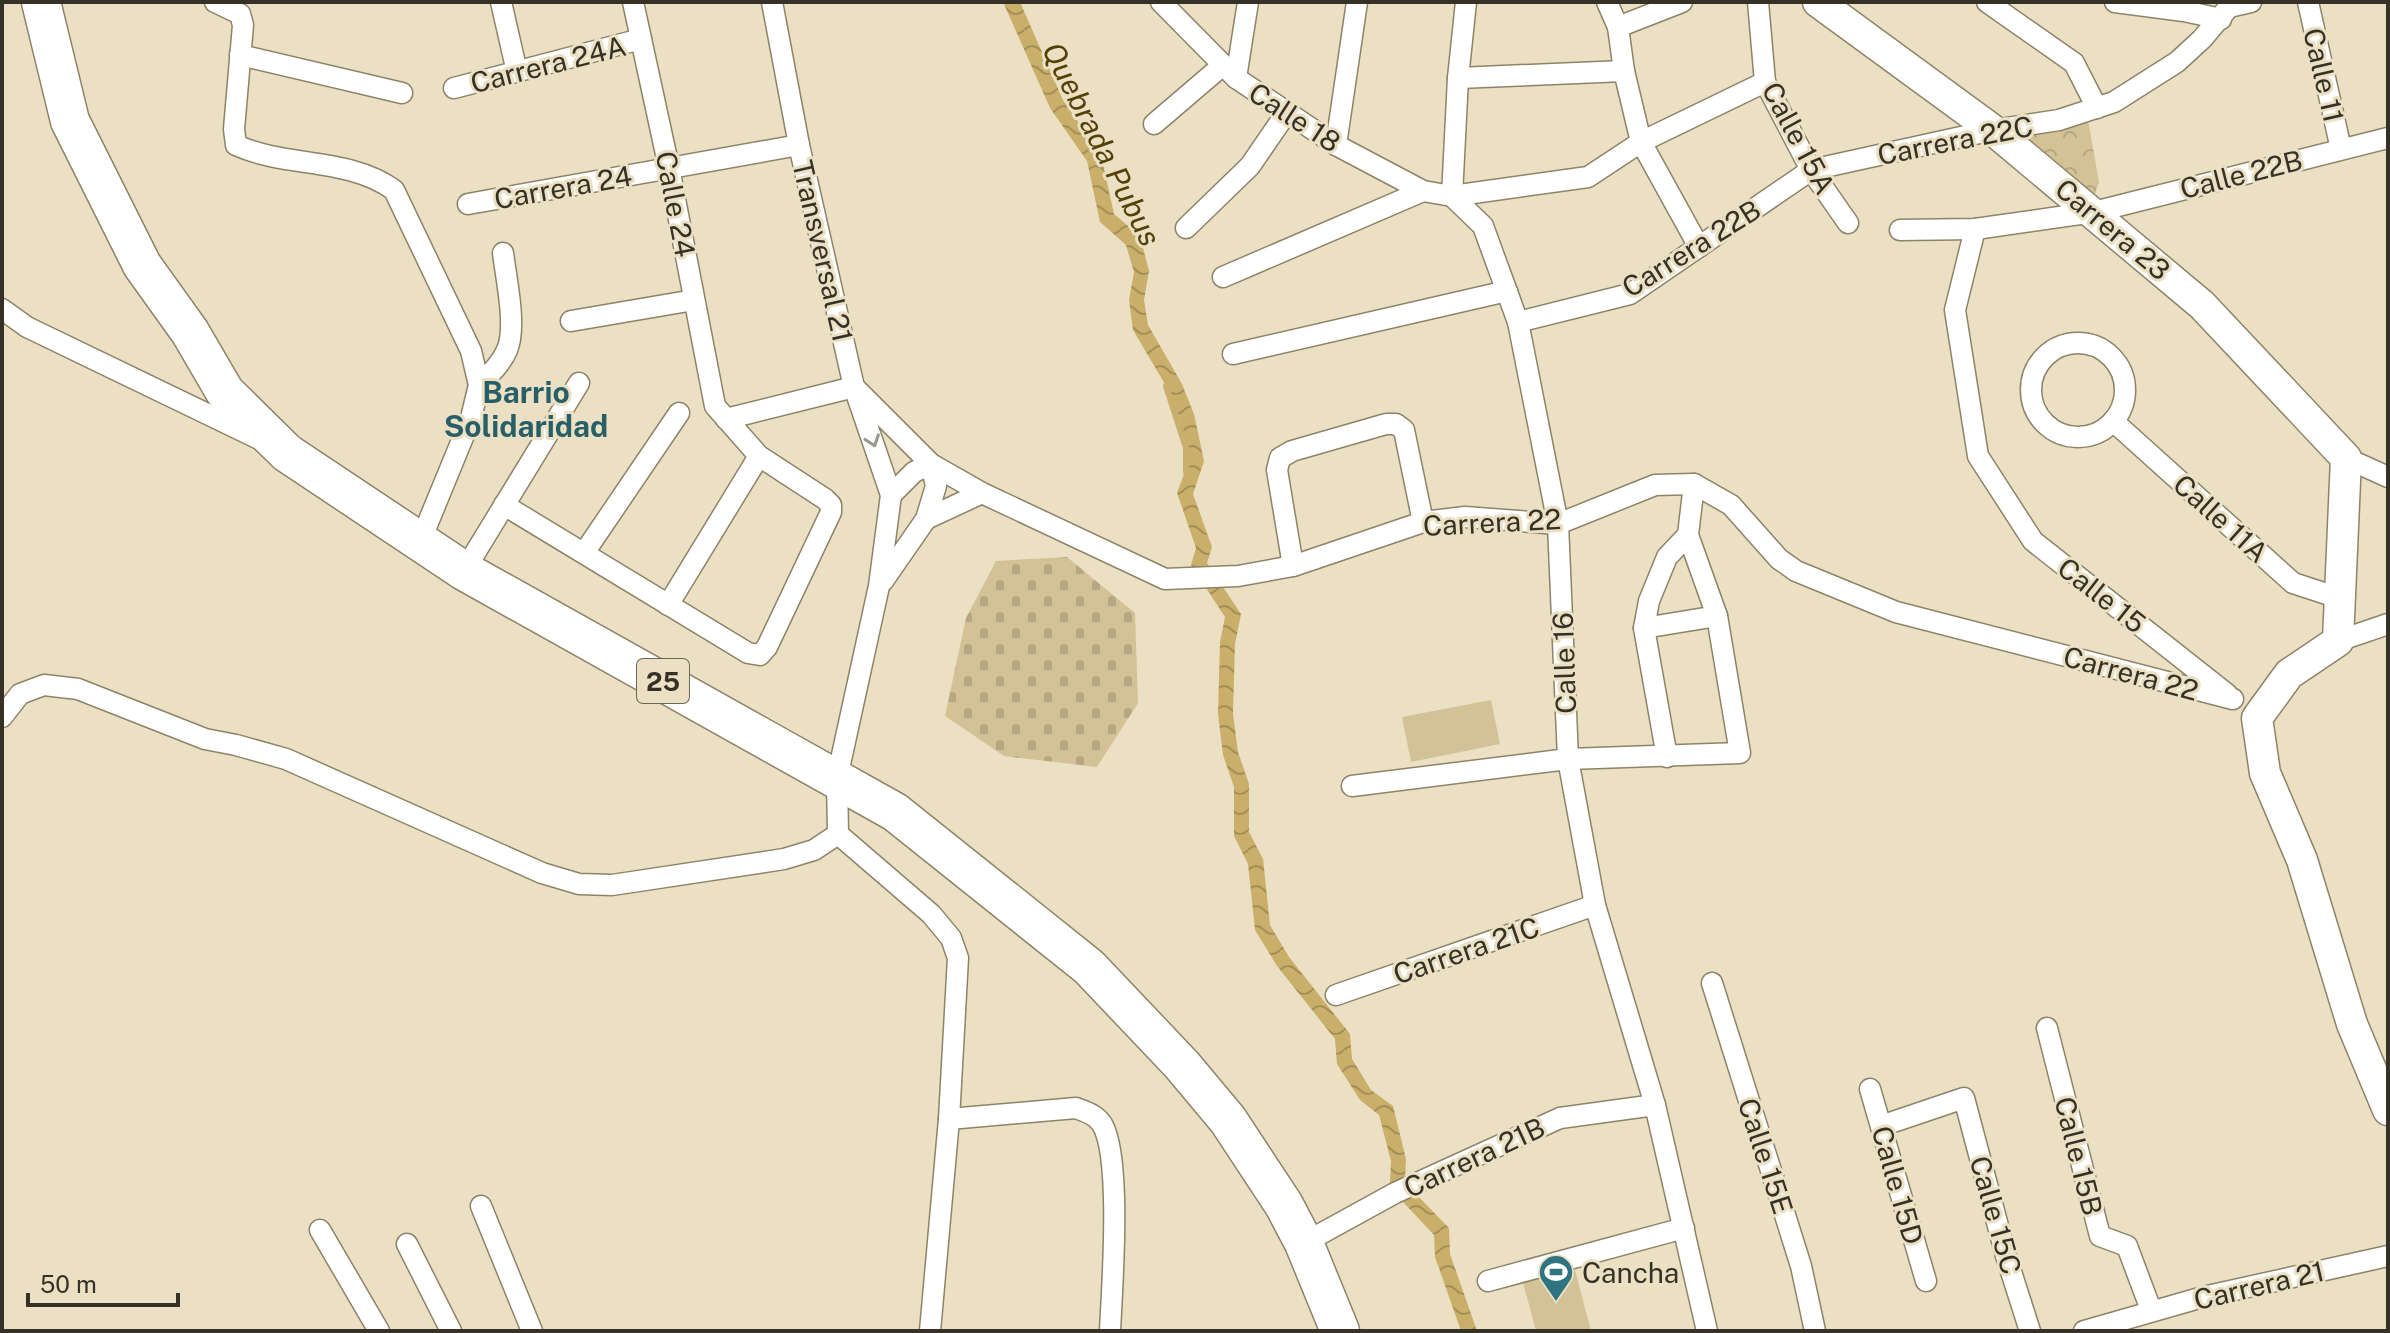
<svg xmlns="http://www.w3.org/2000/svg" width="2390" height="1333" viewBox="0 0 2390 1333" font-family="'Public Sans',sans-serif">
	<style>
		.cemetery { fill: url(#cemetery-stones) }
		.park { fill: url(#park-crowns) }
		.garden { fill: #d2c296 }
		.water { fill: url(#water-waves) }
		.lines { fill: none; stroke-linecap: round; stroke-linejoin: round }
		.stream { stroke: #c9af6a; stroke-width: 6 }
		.street-casing { stroke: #8d8368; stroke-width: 23 }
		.secondary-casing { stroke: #8d8368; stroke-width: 33 }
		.highway-casing { stroke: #8d8368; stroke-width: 41 }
		.street { stroke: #fff; stroke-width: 20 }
		.secondary { stroke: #fff; stroke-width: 30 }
		.highway { stroke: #fff; stroke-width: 38 }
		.oneway { stroke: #9a9892 }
		.labels { text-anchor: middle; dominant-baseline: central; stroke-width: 6; stroke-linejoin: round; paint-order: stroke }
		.shield { fill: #ebe0c3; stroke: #6c6655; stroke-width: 2 }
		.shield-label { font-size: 26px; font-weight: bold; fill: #363126 }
		.street-label { font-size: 28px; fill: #363126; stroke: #ebe0c3 }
		.poi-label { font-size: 28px; fill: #363126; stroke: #ebe0c3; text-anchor: start }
		.water-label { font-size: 30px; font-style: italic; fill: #534108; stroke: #ebe0c3 }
		.neighbourhood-label { font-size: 30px; font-weight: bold; fill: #275e68; stroke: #ebe0c3 }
	</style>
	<defs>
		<pattern id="cemetery-stones" width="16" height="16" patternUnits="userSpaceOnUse" patternTransform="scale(2)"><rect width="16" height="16" fill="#d2c296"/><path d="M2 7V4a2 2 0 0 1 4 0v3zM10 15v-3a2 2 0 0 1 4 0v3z" fill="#b5a781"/></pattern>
		<pattern id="park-crowns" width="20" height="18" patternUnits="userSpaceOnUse" patternTransform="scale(2)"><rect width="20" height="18" fill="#d2c296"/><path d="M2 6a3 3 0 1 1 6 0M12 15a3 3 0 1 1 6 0" fill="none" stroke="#b5a781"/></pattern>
		<pattern id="water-waves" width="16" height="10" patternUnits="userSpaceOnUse" patternTransform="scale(2)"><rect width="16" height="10" fill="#c9af6a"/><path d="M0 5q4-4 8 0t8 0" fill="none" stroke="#a48f57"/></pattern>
	</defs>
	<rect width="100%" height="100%" fill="#ebe0c3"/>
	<!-- cemetery -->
	<path class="cemetery" d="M1067,557L1135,613L1138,703L1097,767L1004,756L945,716L966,618L996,561Z"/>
	<!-- park -->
	<path class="park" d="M2088,120L2099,182L2095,194L2089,195L2045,160L2016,128Z"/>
	<!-- garden -->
	<g class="garden">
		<path d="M1491,700L1500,744L1411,762L1402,717Z"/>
		<path d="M1573,1262L1591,1331H1536L1521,1275Z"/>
	</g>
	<!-- water -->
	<path class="water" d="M1003,2H1020L1063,100L1101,155L1114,214L1140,236L1149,271L1144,300L1148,325L1182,384L1194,414L1204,461L1193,494L1212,547L1207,563L1241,614L1235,644L1233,714L1238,752L1249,784V832L1263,859L1270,925L1289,957L1350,1034L1352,1059L1371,1090L1393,1106L1406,1159L1405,1178L1415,1193L1449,1228L1450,1254L1477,1331H1461L1435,1257L1434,1235L1404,1203L1390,1182L1391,1161L1379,1115L1360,1100L1337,1064L1335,1039L1277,966L1255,930L1248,864L1234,836V787L1223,755L1218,714L1220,642L1225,617L1191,565L1196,548L1177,493L1189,460L1180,419L1169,391L1133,330L1129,300L1134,272L1126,245L1100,222L1087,161L1050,108Z"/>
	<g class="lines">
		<!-- stream -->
		<path class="stream" d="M1166,386L1186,448V472"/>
		<!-- street casing -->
		<g class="street-casing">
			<g id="street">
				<path d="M215,2L240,14L243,25L234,129L236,145C286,168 349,157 394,190L471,351L479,385L471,418L420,542"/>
				<path d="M501,2L517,72"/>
				<path d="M772,2L799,145L854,387L891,495L879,586L837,778L838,834L931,914L951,938L958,958L949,1119L930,1331"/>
				<path d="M1161,2L1236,78L1336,145L1423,191L1452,196L1588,177L1641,142L1765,82"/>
				<path d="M1466,2L1458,78L1452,196L1483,226L1518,322L1558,524L1568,759L1595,905L1655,1105L1707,1331"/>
				<path d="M1607,2L1618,27L1624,71L1641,142L1699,247"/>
				<path d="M1758,2L1765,82L1811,170L1848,223"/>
				<path d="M1987,2L2074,63L2097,108"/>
				<path d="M2115,2L2184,11L2221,19"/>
				<path d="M2308,2L2341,149"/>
				<path d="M1618,27L1682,2"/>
				<path d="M240,55L402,93"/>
				<path d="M1236,78L1248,2"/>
				<path d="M1458,78L1624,71"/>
				<path d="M454,88L641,39"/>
				<path d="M1154,124L1223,65"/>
				<path d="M1336,145L1357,2"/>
				<path d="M468,204L799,145"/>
				<path d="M1186,228L1250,166L1287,112"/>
				<path d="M1975,229L1955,310L1978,456L2033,541L2227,694"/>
				<path d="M1900,230L1975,229L2094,212L2388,138"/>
				<path d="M1223,277L1423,191"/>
				<path d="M2,309L27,327L259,439"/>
				<path d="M571,321L694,300"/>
				<path d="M1518,322L1630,294L1811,170L1993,130L2059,120L2114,102L2177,62L2202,39L2229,7L2251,2"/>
				<circle cx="2078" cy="390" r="47"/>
				<path d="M1233,354L1507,291"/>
				<path d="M479,385C490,374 501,364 507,350C517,327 506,278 503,253"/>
				<path d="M854,387L931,464L982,493L1165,579L1238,576L1293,566L1423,522L1465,517L1558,524L1655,485L1694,484L1731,505L1779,559L1796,571L1896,612L2233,699"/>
				<path d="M726,419L854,387"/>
				<path d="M2113,421L2293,583L2339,598"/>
				<path d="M2346,458L2388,477"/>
				<path d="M504,505L748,653L760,655L767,647L831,512V505L825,499L759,456L715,406L669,168L633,2"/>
				<path d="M926,519L982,493"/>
				<path d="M584,553L679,413"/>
				<path d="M1293,566L1277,470L1280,458L1292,451L1386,424H1396L1404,430L1423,522"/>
				<path d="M464,571L579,383"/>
				<path d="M883,581L926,519L936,486L931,464L914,472L891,495"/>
				<path d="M668,605L759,456"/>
				<path d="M1644,628L1717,616"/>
				<path d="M2338,641L2388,624"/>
				<path d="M2,717L20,694L44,685L78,689L205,739L236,745L286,759L542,873L579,884L612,885L784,859L814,850L838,834"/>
				<path d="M1667,757L1644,628L1649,601L1667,557L1688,535"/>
				<path d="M1352,786L1568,759L1740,753L1717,616L1688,535L1694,484"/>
				<path d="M1712,983L1801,1266L1815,1331"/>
				<path d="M1336,995L1595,905"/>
				<path d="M2047,1028L2100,1236L2127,1246L2151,1310"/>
				<path d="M1870,1089L1926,1281"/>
				<path d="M949,1119L1076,1108C1086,1112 1095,1114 1102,1124C1122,1157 1112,1288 1110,1331"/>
				<path d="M1881,1126L1964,1098L2006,1256L2030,1331"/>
				<path d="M481,1206L532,1331"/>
				<path d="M320,1230L379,1331"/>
				<path d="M1304,1243L1395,1193L1560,1118L1655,1105"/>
				<path d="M407,1244L451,1331"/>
				<path d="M1488,1281L1684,1228"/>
				<path d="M2084,1331L2203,1297L2388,1256"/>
			</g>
		</g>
		<!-- secondary casing -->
		<g class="secondary-casing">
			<path id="secondary" d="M1818,2L1993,130L2202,305L2346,458L2338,641L2289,674L2257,718L2265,773L2302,860L2352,1024L2388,1110"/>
		</g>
		<!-- highway casing -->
		<g class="highway-casing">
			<path id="highway" d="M41,2L70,121L142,265L190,332L225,392L287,453L464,571L895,812L1089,967L1182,1065L1228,1120L1284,1205L1304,1243L1340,1331"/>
		</g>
		<!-- street -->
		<use href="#street" class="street"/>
		<!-- secondary -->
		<use href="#secondary" class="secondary"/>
		<!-- highway -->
		<use href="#highway" class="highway"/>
	</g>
	<!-- one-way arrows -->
	<defs><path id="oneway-chevron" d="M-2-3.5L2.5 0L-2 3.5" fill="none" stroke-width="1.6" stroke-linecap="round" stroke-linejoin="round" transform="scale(2)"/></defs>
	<use class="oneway" href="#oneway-chevron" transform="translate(873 441) rotate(71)"/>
	<!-- icons -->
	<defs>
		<g id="stadium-pin" transform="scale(1.8)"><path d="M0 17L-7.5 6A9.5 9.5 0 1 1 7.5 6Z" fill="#2e7581" stroke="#ebe0c3"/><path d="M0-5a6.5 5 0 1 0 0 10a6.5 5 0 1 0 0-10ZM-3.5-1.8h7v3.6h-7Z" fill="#fff"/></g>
	</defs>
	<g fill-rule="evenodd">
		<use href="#stadium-pin" x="1556" y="1272"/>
	</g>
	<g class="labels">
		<!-- shield labels -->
		<rect class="shield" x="637" y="659" width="52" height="44" rx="6"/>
		<g class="shield-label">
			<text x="663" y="681">25</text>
		</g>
		<!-- street labels -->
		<g class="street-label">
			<text transform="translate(548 64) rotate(-14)">Carrera 24A</text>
			<text transform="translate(2324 75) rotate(77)">Calle 11</text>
			<text transform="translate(1295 117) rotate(33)">Calle 18</text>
			<text transform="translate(1799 138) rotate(62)">Calle 15A</text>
			<text transform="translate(1955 140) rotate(-11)">Carrera 22C</text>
			<text transform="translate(2241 174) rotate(-14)">Calle 22B</text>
			<text transform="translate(563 187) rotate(-10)">Carrera 24</text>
			<text transform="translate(676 204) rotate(79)">Calle 24</text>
			<text transform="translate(2113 229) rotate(40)">Carrera 23</text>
			<text transform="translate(1691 248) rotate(-32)">Carrera 22B</text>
			<text transform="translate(823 251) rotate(77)">Transversal 21</text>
			<text transform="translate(2221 518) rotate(42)">Calle 11A</text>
			<text transform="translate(1492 522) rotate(-3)">Carrera 22</text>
			<text transform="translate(2102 595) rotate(38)">Calle 15</text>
			<text transform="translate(1564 663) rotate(-92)">Calle 16</text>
			<text transform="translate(2131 673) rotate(15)">Carrera 22</text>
			<text transform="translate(1466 950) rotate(-19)">Carrera 21C</text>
			<text transform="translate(1766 1156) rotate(72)">Calle 15E</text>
			<text transform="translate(2079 1156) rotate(76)">Calle 15B</text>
			<text transform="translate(1474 1157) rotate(-25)">Carrera 21B</text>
			<text transform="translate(1898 1185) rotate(74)">Calle 15D</text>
			<text transform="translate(1996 1215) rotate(74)">Calle 15C</text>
			<text transform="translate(2259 1285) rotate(-13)">Carrera 21</text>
		</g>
		<!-- poi labels -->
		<g class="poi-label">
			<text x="1582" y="1272">Cancha</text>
		</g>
		<!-- water labels -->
		<g class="water-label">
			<text transform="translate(1102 144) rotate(63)">Quebrada Pubus</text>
		</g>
		<!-- neighbourhood labels -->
		<g class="neighbourhood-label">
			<text x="526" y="392">Barrio<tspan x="526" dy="34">Solidaridad</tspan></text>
		</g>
	</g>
	<!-- border -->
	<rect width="2390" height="1333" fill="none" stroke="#363126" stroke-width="8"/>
	<!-- scale -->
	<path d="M28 1293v12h150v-12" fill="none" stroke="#363126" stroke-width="4"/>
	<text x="40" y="1293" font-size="24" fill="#363126" stroke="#ebe0c3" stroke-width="6" paint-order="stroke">50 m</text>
</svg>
